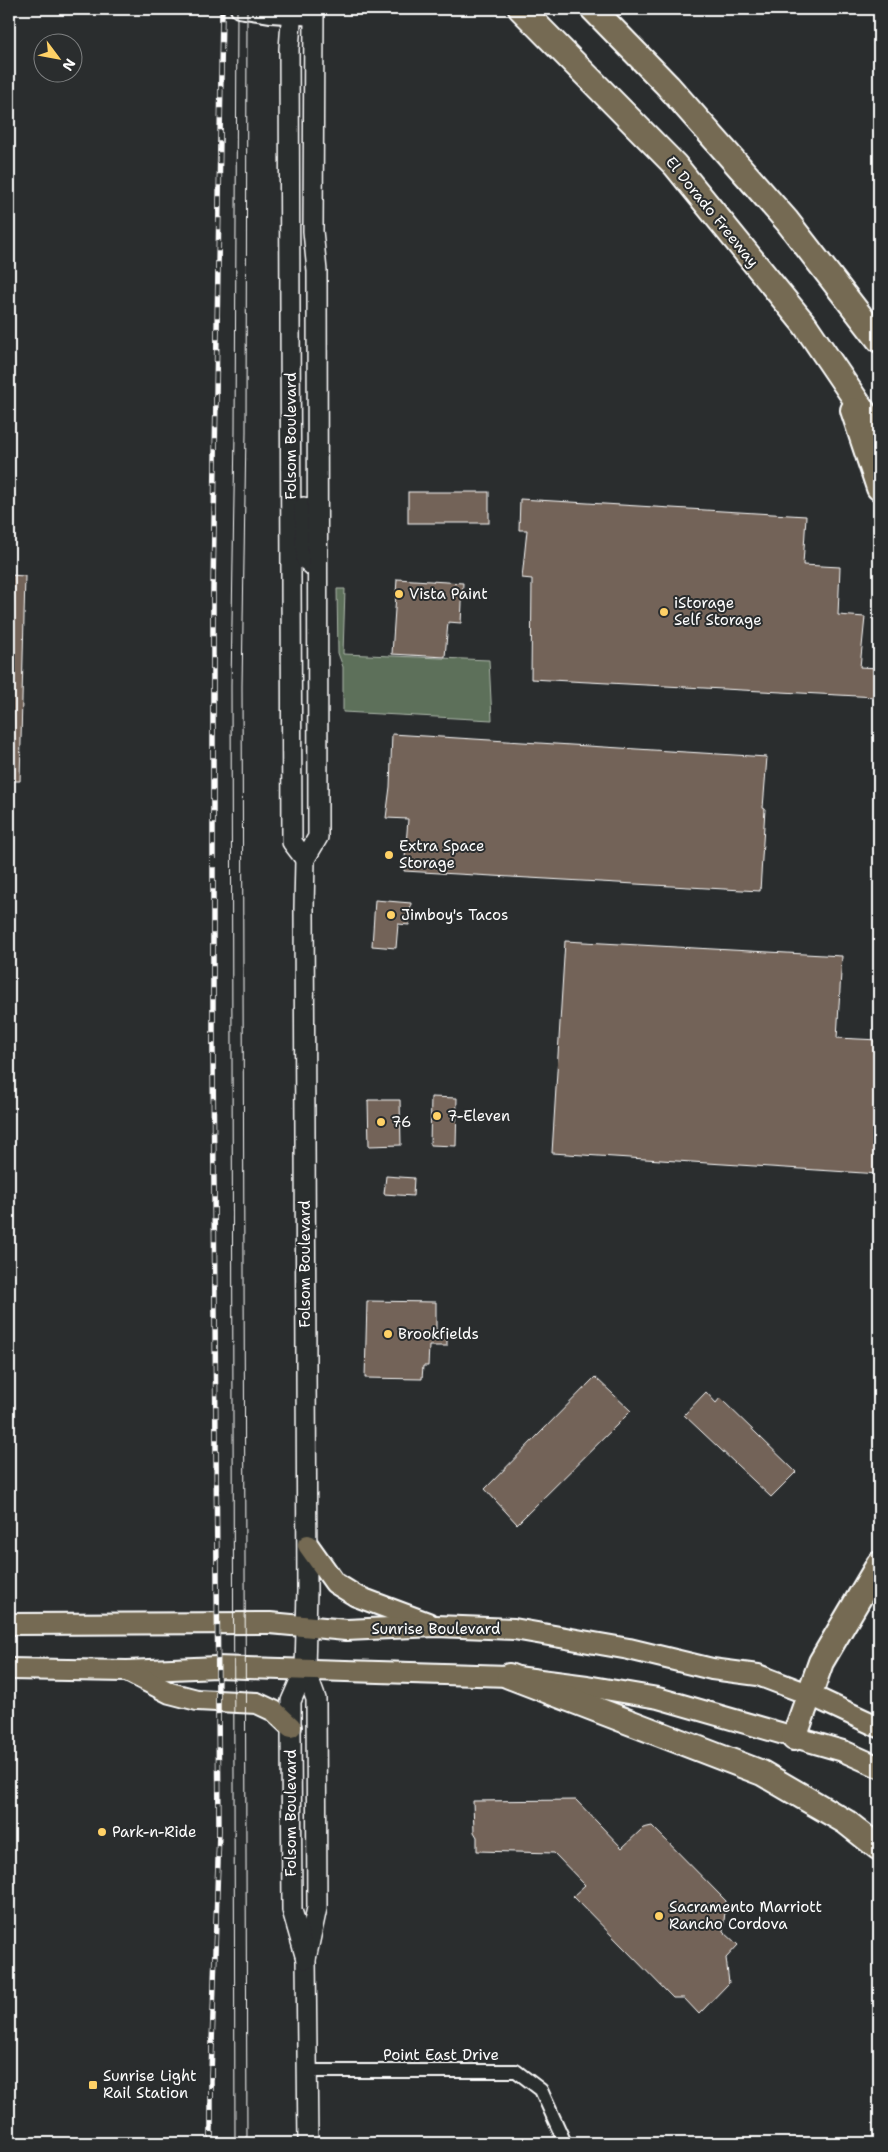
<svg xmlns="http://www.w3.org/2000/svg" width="888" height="2152" viewBox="0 0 888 2152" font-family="'Shantell Sans',sans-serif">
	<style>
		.green { fill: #5d705a; stroke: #aeb8ac }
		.building { fill: #736459; stroke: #fff }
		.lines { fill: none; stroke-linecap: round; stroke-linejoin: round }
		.minor-casing { stroke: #fff; stroke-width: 16 }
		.tertiary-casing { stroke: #fff; stroke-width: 20 }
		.secondary-casing { stroke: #fff; stroke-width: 22 }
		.primary-casing { stroke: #fff; stroke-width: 24 }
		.motorway-casing { stroke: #fff; stroke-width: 28 }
		.minor { stroke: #2a2d2e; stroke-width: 12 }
		.tertiary { stroke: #2a2d2e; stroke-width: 16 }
		.secondary { stroke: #2a2d2e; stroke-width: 19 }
		.primary { stroke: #746b52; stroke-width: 20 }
		.motorway { stroke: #746b52; stroke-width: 24 }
		.tram { stroke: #fff; stroke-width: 1 }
		.rail-casing { stroke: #fff; stroke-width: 5.5 }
		.rail { stroke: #2a2d2e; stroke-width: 4; stroke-dasharray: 11; stroke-linecap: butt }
		.poi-dot { fill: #ffd166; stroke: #2a2d2e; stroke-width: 2 }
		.labels { text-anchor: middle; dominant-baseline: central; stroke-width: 4; stroke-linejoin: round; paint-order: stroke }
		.street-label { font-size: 15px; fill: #fff; stroke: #2a2d2e }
		.poi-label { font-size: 15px; fill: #fff; stroke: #2a2d2e; text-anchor: start }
	</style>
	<rect width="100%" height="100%" fill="#2a2d2e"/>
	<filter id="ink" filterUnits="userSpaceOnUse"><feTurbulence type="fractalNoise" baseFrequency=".02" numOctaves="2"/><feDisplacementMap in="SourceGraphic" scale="10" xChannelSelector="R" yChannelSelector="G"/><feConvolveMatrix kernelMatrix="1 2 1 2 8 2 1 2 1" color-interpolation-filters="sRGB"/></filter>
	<g filter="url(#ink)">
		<!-- green -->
		<path class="green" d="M337,589H345L343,654L489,660L492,720L343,712V667L338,653Z"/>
		<!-- building -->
		<g class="building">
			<rect x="408" y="492" width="81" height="31"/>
			<path d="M520,499L806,516L803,565L840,567L838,615L865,617L860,667L879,668L877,697L531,679L532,579L522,578L527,530H519Z"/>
			<path d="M9,575L25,576L20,781H9Z"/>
			<path d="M397,579L463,583L461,623L448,622L445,657L392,654Z"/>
			<path d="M392,734L767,757L763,808L765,809L760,891L404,871L408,819L386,818L390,787Z"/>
			<path d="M375,900L411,903L409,925L398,924L396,948L372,946Z"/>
			<path d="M565,941L842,956L837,1038L879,1040V1174L552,1153Z"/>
			<path d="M431,1097L457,1098L456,1146L430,1145Z"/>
			<path d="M368,1100H400L401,1145L369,1146Z"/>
			<path d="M386,1176L414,1178L413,1196L384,1194Z"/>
			<path d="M367,1301L436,1302V1332L447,1333V1346H429L428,1366H423L422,1379L365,1378Z"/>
			<path d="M595,1377L631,1411L517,1524L485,1489Z"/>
			<path d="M706,1392L716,1403L720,1398L796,1472L771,1497L684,1415Z"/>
			<path d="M576,1800L622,1848L643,1828L652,1826L726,1901L723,1931L738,1945L726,1958L729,1983L699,2014L684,1998H673L573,1896L585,1885L554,1853L477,1851V1837L474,1832L473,1801Z"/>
		</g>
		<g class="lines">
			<!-- minor casing -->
			<g class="minor-casing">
				<path id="minor" d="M307,2071H516L541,2090L565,2143"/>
			</g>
			<!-- tertiary casing -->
			<g class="tertiary-casing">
				<path id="tertiary" d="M239,9L271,14L314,17"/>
			</g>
			<!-- secondary casing -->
			<g class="secondary-casing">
				<g id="secondary">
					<path d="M292,9L289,49L292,842L305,859"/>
					<path d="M304,507L306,560L315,568"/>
					<path d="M305,1669L316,1699L317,1908L306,1959L308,2143"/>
					<path d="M306,1959L292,1910L291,1727V1701L305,1669L307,1591L304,908L305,859L318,837L317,271L313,231L314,9"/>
				</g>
			</g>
			<!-- primary casing -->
			<g class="primary-casing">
				<g id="primary">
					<path d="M308,1545L335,1583L356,1596L428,1623"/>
					<path d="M9,1624L270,1623L346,1630L436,1626L514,1629L629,1649L712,1669L758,1675L808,1694L879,1727"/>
					<path d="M9,1669L127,1671L217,1667L509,1676L587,1686L658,1698L843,1751L879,1767"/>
					<path d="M129,1672L170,1693L197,1700L257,1703L274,1711L291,1727"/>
				</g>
			</g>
			<!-- motorway casing -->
			<g class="motorway-casing">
				<g id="motorway">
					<path d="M521,9L675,165L805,325L879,434"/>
					<path d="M593,9L668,86L787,221L879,340"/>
					<path d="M853,410L879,488"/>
					<path d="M509,1676L762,1773L846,1822L879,1848"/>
					<path d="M794,1738L821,1662L879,1564"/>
				</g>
			</g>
			<!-- minor -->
			<use href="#minor" class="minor"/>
			<!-- tertiary -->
			<use href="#tertiary" class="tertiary"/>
			<!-- secondary -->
			<use href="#secondary" class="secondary"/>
			<!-- primary -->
			<use href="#primary" class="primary"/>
			<!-- motorway -->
			<use href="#motorway" class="motorway"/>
			<!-- tram -->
			<g class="tram">
				<path d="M247,9L246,432L242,686L247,2143"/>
				<path d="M235,2143L231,685L235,433L237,9"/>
			</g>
			<!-- rail casing -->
			<g class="rail-casing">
				<path id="rail" d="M211,2143V2075L219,1831L213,1056V590L222,9"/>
			</g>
			<!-- rail -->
			<use href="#rail" class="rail"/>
		</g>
	</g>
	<!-- markers -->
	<g class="poi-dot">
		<circle cx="399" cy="594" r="5"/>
		<circle cx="664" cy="612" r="5"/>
		<circle cx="389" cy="855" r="5"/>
		<circle cx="391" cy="915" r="5"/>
		<circle cx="437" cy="1116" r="5"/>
		<circle cx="381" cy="1122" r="5"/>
		<circle cx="388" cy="1334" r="5"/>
		<circle cx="102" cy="1832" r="5"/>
		<circle cx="659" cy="1916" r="5"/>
		<rect x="88" y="2080" width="10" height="10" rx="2.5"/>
	</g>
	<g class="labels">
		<!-- street labels -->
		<g class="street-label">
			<text transform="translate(712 212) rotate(51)">El Dorado Freeway</text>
			<text transform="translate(291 436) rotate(-90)">Folsom Boulevard</text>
			<text transform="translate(305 1264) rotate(-90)">Folsom Boulevard</text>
			<text x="436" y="1629">Sunrise Boulevard</text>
			<text transform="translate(291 1813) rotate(-90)">Folsom Boulevard</text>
			<text x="441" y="2055">Point East Drive</text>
		</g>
		<!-- poi labels -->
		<g class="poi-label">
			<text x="409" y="594">Vista Paint</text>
			<text x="674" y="603">iStorage<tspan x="674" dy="17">Self Storage</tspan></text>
			<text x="399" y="846">Extra Space<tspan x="399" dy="17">Storage</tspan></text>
			<text x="401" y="915">Jimboy's Tacos</text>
			<text x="447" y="1116">7-Eleven</text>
			<text x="391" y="1122">76</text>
			<text x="398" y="1334">Brookfields</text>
			<text x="112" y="1832">Park-n-Ride</text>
			<text x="669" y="1907">Sacramento Marriott<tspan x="669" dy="17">Rancho Cordova</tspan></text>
			<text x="103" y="2076">Sunrise Light<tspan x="103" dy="17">Rail Station</tspan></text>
		</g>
	</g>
	<!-- margin -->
	<rect width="888" height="2152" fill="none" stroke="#2a2d2e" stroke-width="30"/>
	<rect x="15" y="15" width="858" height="2122" fill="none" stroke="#fff" stroke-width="2" filter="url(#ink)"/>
	<!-- north arrow -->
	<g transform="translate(58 58) rotate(122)"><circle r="24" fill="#2a2d2e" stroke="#7f8182"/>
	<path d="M0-4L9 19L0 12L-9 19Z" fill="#ffd166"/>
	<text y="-8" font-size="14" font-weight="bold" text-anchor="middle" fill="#ffffff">N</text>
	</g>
</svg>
